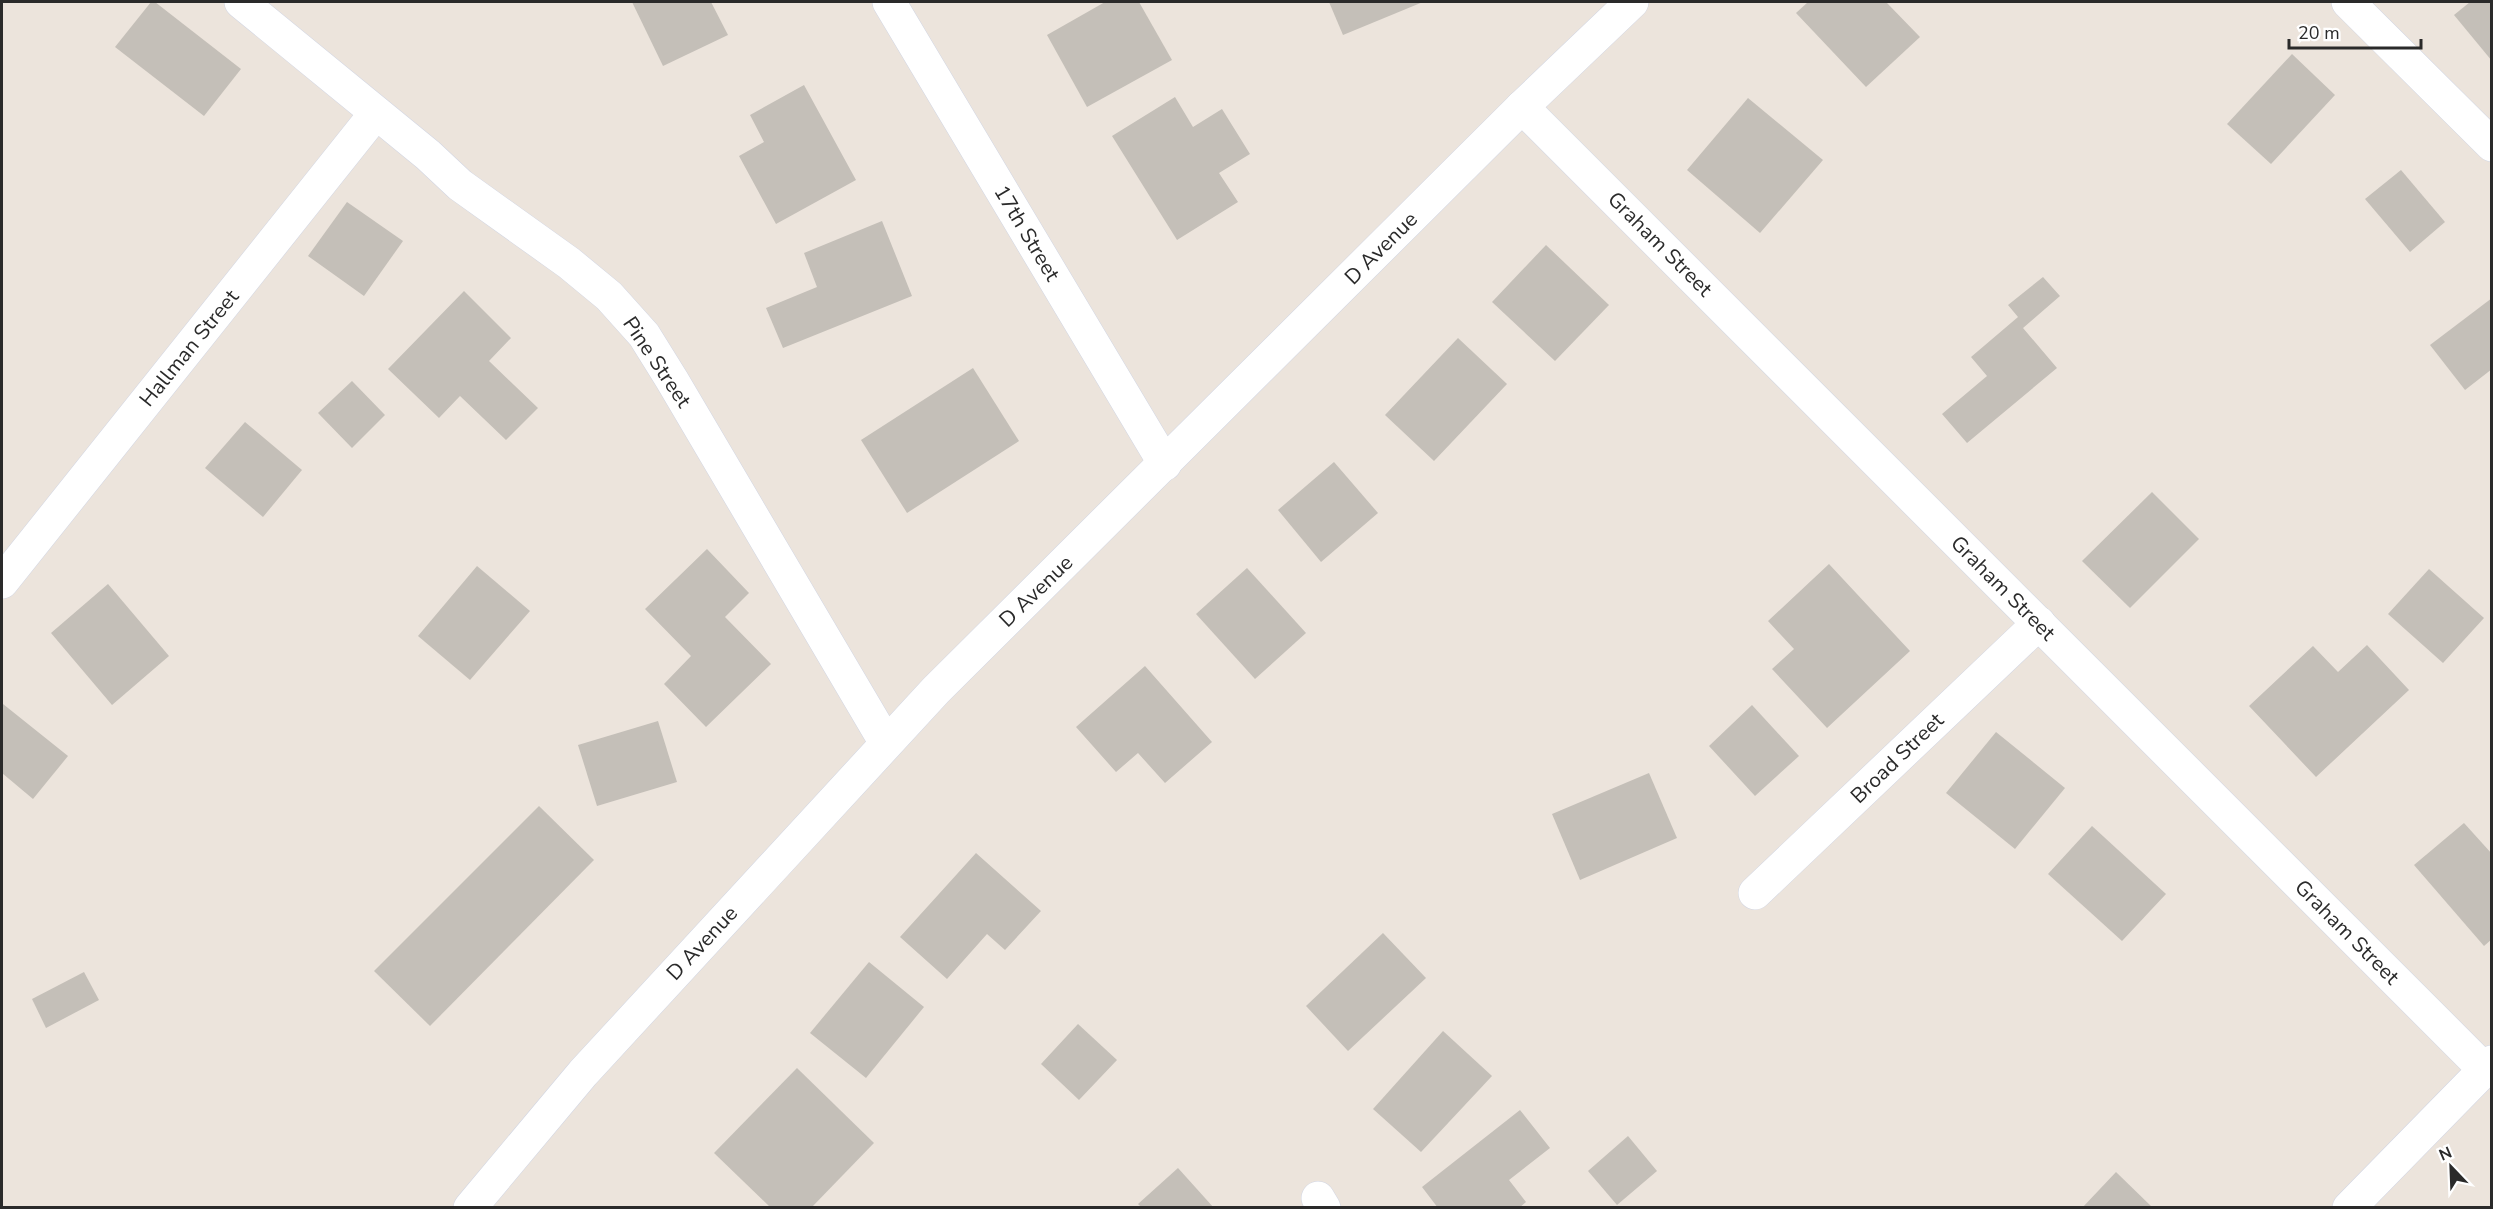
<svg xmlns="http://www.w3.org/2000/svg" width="2493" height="1209" viewBox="0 0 2493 1209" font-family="'Nunito Sans',sans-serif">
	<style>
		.building { fill: #c4bfb8 }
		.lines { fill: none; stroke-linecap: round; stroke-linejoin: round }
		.minor-casing { stroke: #d2d6e3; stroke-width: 34 }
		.minor { stroke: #fff; stroke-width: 33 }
		.labels { text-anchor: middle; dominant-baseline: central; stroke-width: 6; stroke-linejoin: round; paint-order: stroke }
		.street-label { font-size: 21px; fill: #2a2a2a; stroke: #fff }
	</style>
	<rect width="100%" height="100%" fill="#ece4dc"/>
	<!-- building -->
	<g class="building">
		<path d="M151,2H155L241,69L204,116L115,47Z"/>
		<path d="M632,2H711L728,35L663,66Z"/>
		<path d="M1105,2H1139L1172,60L1087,107L1047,35Z"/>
		<path d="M1329,2H1423L1343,35Z"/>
		<path d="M1808,2H1886L1920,37L1866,87L1796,13Z"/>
		<path d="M2470,2H2492V61L2454,15Z"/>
		<path d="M2292,54L2335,95L2271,164L2227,124Z"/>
		<path d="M804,85L856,180L776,224L739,156L764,142L750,115Z"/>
		<path d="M1175,97L1193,127L1222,109L1250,154L1219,173L1238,202L1177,240L1112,136Z"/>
		<path d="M1748,98L1823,160L1760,233L1687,170Z"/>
		<path d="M2401,170L2445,222L2410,252L2365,199Z"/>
		<path d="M347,202L403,241L364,296L308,256Z"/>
		<path d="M882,221L912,296L783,348L766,308L817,287L804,253Z"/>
		<path d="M1546,245L1609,305L1555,361L1492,302Z"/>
		<path d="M2043,277L2060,296L2023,328L2057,368L1967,443L1942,414L1987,376L1971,357L2018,317L2008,305Z"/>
		<path d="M464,291L511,338L489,361L538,408L506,440L460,396L439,418L388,369Z"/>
		<path d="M2492,298V369L2465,390L2430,345Z"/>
		<path d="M1458,338L1507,384L1434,461L1385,415Z"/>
		<path d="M973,368L1019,441L907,513L861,440Z"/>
		<path d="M352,381L385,415L352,448L318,413Z"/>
		<path d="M245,422L302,470L263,517L205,468Z"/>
		<path d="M1334,462L1378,513L1321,562L1278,510Z"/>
		<path d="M2152,492L2199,539L2130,608L2082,561Z"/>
		<path d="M707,549L749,593L725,617L771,664L706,727L664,684L691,656L645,609Z"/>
		<path d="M1829,564L1910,651L1827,728L1772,669L1794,649L1768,621Z"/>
		<path d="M477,566L530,611L470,680L418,636Z"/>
		<path d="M1247,568L1306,633L1255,679L1196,614Z"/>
		<path d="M2429,569L2484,618L2443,663L2388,614Z"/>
		<path d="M108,584L169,656L112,705L51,633Z"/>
		<path d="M2367,645L2409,690L2316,777L2249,706L2313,646L2338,672Z"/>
		<path d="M1145,666L1212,742L1165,783L1138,753L1116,772L1076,727Z"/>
		<path d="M3,704L68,756L33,799L2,773Z"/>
		<path d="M1752,705L1799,756L1755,796L1709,746Z"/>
		<path d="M658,721L677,782L597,806L578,745Z"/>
		<path d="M1996,732L2065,788L2015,849L1946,793Z"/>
		<path d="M1649,773L1677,838L1580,880L1552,814Z"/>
		<path d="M539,806L594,860L430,1026L374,971Z"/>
		<path d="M2464,823L2492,854V939L2484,946L2414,865Z"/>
		<path d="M2092,826L2166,894L2122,941L2048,874Z"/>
		<path d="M976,853L1041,911L1005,950L987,934L947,979L900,937Z"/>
		<path d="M1383,933L1426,978L1348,1051L1306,1006Z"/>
		<path d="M869,962L924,1007L866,1078L810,1033Z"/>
		<path d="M84,972L99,1000L46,1028L32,999Z"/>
		<path d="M1078,1024L1117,1060L1079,1100L1041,1064Z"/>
		<path d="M1443,1031L1492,1076L1421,1152L1373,1109Z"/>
		<path d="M797,1068L874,1143L811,1208H771L714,1153Z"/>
		<path d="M1520,1110L1550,1148L1509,1180L1526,1202L1519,1208H1438L1422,1187Z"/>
		<path d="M1628,1136L1657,1171L1617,1205L1588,1171Z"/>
		<path d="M1178,1168L1214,1208H1142L1138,1204Z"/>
		<path d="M2116,1172L2153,1208H2082Z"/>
	</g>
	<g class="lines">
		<!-- minor casing -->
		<g class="minor-casing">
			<g id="minor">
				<path d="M241,2L428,155L460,185L569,263L609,296L644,335L672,380L886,743"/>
				<path d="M889,2L1165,464"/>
				<path d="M2348,2L2492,145"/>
				<path d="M1522,107L2484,1069"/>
				<path d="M2,582L376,113"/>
				<path d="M1755,893L2039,623"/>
				<path d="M1318,1198L1324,1208"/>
				<path d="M470,1208L583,1073L936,690L1522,107L1632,2"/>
				<path d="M2349,1208L2492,1062"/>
			</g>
		</g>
		<!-- minor -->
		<use href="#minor" class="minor"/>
	</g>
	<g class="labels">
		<!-- street labels -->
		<g class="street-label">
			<text transform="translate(1027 233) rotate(59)">17th Street</text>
			<text transform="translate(1660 244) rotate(45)">Graham Street</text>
			<text transform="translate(1381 248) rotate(-45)">D Avenue</text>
			<text transform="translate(189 348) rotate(-51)">Hallman Street</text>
			<text transform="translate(657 362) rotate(56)">Pine Street</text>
			<text transform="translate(2003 588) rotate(45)">Graham Street</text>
			<text transform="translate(1036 591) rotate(-44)">D Avenue</text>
			<text transform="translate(1897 758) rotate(-44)">Broad Street</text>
			<text transform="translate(2347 932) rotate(45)">Graham Street</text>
			<text transform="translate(702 943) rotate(-47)">D Avenue</text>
		</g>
	</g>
	<!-- border -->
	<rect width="2493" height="1209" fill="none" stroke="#2a2a2a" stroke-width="6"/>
	<!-- north arrow -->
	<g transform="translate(2451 1167) rotate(337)" stroke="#ffffff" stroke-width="4.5" paint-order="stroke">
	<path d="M0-4.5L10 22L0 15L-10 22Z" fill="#2a2a2a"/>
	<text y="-9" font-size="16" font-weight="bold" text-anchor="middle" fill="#2a2a2a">N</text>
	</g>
	<!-- scale -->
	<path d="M2289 39v9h132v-9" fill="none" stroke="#2a2a2a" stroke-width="3"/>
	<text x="2298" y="39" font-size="18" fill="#2a2a2a" stroke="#ffffff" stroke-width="4.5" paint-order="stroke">20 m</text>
</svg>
